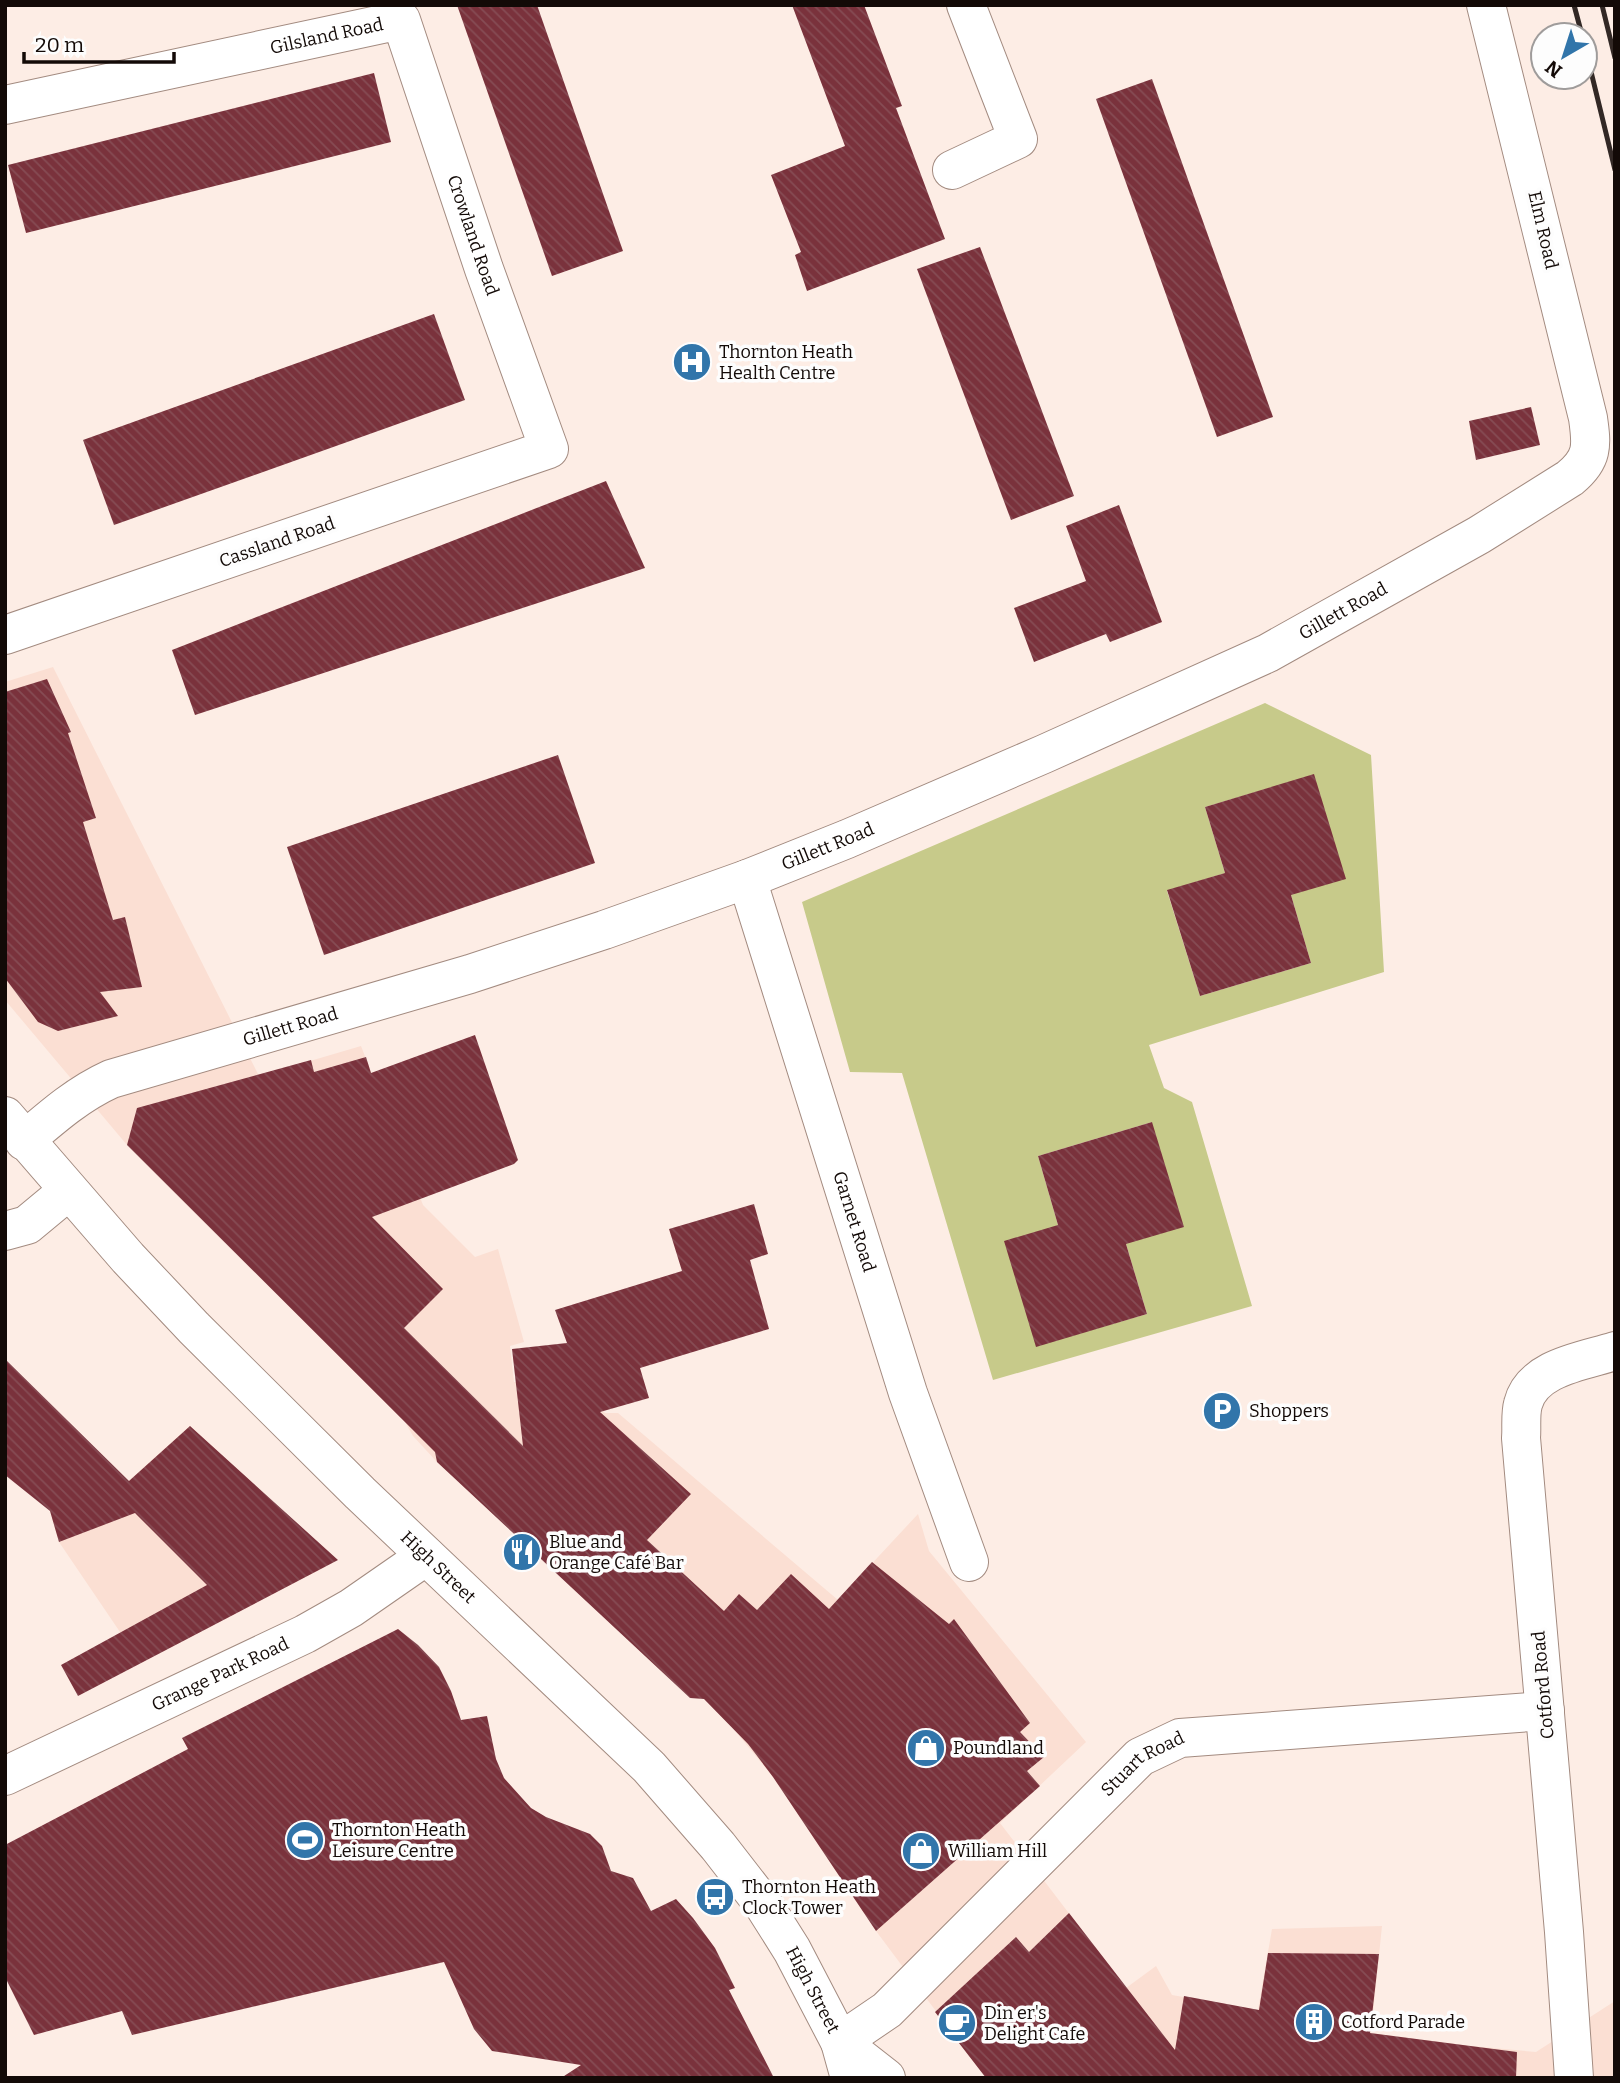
<svg xmlns="http://www.w3.org/2000/svg" width="1620" height="2083" viewBox="0 0 1620 2083" font-family="Bitter,serif">
	<style>
		.built { fill: #fbdfd3 }
		.green { fill: #c7ca8a; fill-rule: evenodd }
		.building { fill: url(#building-back-hatch) }
		.lines { fill: none; stroke-linecap: round; stroke-linejoin: round }
		.minor-casing { stroke: #a38b80; stroke-width: 40 }
		.major-casing { stroke: #a38b80; stroke-width: 40 }
		.minor { stroke: #fff; stroke-width: 38 }
		.major { stroke: #fff; stroke-width: 38 }
		.rail { stroke: #322825; stroke-width: 5 }
		.labels { text-anchor: middle; dominant-baseline: central; stroke-width: 7; stroke-linejoin: round; paint-order: stroke }
		.street-label { font-size: 18px; fill: #130a07; stroke: #fdfdfd }
		.poi-label { font-size: 18px; fill: #130a07; stroke: #fdfdfd; text-anchor: start }
	</style>
	<defs>
		<pattern id="building-back-hatch" width="6" height="6" patternUnits="userSpaceOnUse" patternTransform="scale(1.75)"><rect width="6" height="6" fill="#7a323c"/><path d="M-1 5l2 2M0 0l6 6M5-1l2 2" fill="none" stroke="#864c54"/></pattern>
	</defs>
	<rect width="100%" height="100%" fill="#fdede5"/>
	<!-- built -->
	<g class="built">
		<path d="M53,667L259,1076L361,1046L423,1205L475,1257L498,1249L524,1342L510,1346L514,1382L574,1379L605,1413H618L838,1600L918,1514L929,1551L1086,1742L1000,1823L1126,1988L1156,1966L1172,1995L1258,2010L1272,1929L1382,1926L1371,2033L1471,2046L1536,2052L1615,2001V2078H986L876,1931L773,1777L709,1699L437,1462L413,1436L405,1422L127,1145L5,1000V682Z"/>
		<path d="M190,1426L327,1551L325,1567L136,1665L120,1632L59,1542L52,1518L114,1494Z"/>
	</g>
	<!-- green -->
	<path class="green" d="M1265,703L1371,755L1384,972L1149,1045L1164,1088L1192,1102L1252,1306L993,1380L902,1073L850,1072L802,902ZM1314,775L1291,895L1311,963L1200,996L1167,891L1225,873L1205,807ZM1152,1122L1126,1244L1147,1314L1036,1346L1058,1225L1038,1156Z"/>
	<!-- building -->
	<g class="building">
		<path d="M457,5H537L623,251L552,276Z"/>
		<path d="M792,5H864L902,106L896,108L945,239L807,291L795,255L801,252L771,175L845,146Z"/>
		<path d="M374,73L391,142L26,233L8,165Z"/>
		<path d="M1152,79L1273,417L1217,437L1096,99Z"/>
		<path d="M980,247L1074,496L1011,520L917,269Z"/>
		<path d="M434,314L465,400L114,525L83,440Z"/>
		<path d="M1531,407L1540,445L1476,460L1469,421Z"/>
		<path d="M606,481L645,568L195,715L172,650Z"/>
		<path d="M1119,505L1162,622L1110,642L1106,634L1034,662L1014,608L1086,581L1066,526Z"/>
		<path d="M47,679L71,732L68,733L96,818L83,822L113,920L125,917L142,987L100,992L118,1016L58,1031L38,1022L5,978V692Z"/>
		<path d="M558,755L595,863L324,955L287,847Z"/>
		<path d="M1314,774L1346,879L1291,895L1311,963L1200,996L1167,890L1225,873L1205,807Z"/>
		<path d="M475,1035L518,1160L514,1164L372,1217L443,1289L404,1328L523,1446L512,1349L567,1343L555,1310L682,1271L669,1229L754,1204L768,1254L750,1260L769,1329L640,1368L649,1398L600,1412L691,1494L647,1540L724,1611L739,1594L757,1610L791,1574L829,1609L872,1562L949,1624L954,1619L1030,1723L1020,1732L1044,1757L1027,1771L1040,1786L876,1931L773,1777L748,1744L704,1699L690,1698L437,1462L435,1452L127,1145L137,1108L311,1060L314,1072L366,1057L371,1073Z"/>
		<path d="M1152,1122L1184,1227L1126,1244L1147,1314L1036,1347L1004,1241L1058,1225L1038,1156Z"/>
		<path d="M5,1359L129,1481L190,1426L338,1560L78,1696L61,1665L207,1585L135,1513L59,1542L50,1511L5,1475Z"/>
		<path d="M398,1629L418,1645L439,1667L451,1691L461,1720L487,1716L496,1759L504,1778L531,1808L546,1817L590,1834L602,1846L611,1871L633,1878L651,1911L676,1899L693,1918L715,1948L735,1988L729,1990L774,2078H561L581,2065L492,2051L474,2029L444,1962L132,2035L122,2011L34,2035L5,1977V1845L188,1749L182,1738Z"/>
		<path d="M1069,1913L1175,2050L1184,1996L1259,2010L1268,1953L1379,1954L1370,2033L1517,2052L1516,2078H986L935,2012L1016,1937L1029,1952Z"/>
	</g>
	<g class="lines">
		<!-- minor casing -->
		<g class="minor-casing">
			<g id="minor">
				<path id="s1" d="M5,105L401,20L484,269L549,449L5,635"/>
				<path d="M952,170L1018,139L966,5"/>
				<path id="s2" d="M747,879L908,1393L969,1562"/>
				<path id="s3" d="M24,1141C52,1117 78,1094 111,1079L470,974L604,930L747,879L847,839L1044,754L1268,653L1479,535L1570,478C1593,459 1592,446 1588,418L1486,5"/>
				<path d="M5,1231L27,1225L68,1191"/>
				<path id="s4" d="M5,1776L305,1634L351,1608L426,1556"/>
				<path id="s5" d="M840,2042L887,2010L1140,1757L1180,1738L1545,1711"/>
				<path d="M1574,2078L1564,1932L1521,1438C1522,1428 1520,1415 1523,1404C1532,1367 1584,1361 1615,1351"/>
			</g>
		</g>
		<!-- major casing -->
		<g class="major-casing">
			<g id="major">
				<path id="s6" d="M5,1116L128,1258L194,1328L360,1493L649,1767L718,1846L763,1904L792,1950L840,2042L850,2078"/>
				<path d="M840,2042L886,2078"/>
			</g>
		</g>
		<!-- minor -->
		<use href="#minor" class="minor"/>
		<!-- major -->
		<use href="#major" class="major"/>
		<!-- rail -->
		<g class="rail">
			<path d="M1574,5L1582,35"/>
			<path d="M1602,5L1615,58"/>
			<path d="M1585,47L1615,170"/>
		</g>
	</g>
	<!-- icons -->
	<defs>
		<g id="hospital-disc" transform="scale(2.0125)"><circle r="9.5" fill="#3175aa" stroke="#fdfdfd"/><path d="M-5-5h3v3.5h4V-5h3V5h-3V1.5h-4V5h-3Z" fill="#fff"/></g>
		<g id="parking-disc" transform="scale(2.0125)"><circle r="9.5" fill="#3175aa" stroke="#fdfdfd"/><path d="M-3.5-5.5H1a3.5 3.5 0 0 1 0 7H-1V5.5H-3.5ZM-1-3.4V-.6H.8a1.4 1.4 0 0 0 0-2.8Z" fill="#fff"/></g>
		<g id="restaurant-disc" transform="scale(2.0125)"><circle r="9.5" fill="#3175aa" stroke="#fdfdfd"/><path d="M-5-6h1v4h1v-4h1v4h1v-4h1v5L-1.5 .5V6h-2V.5L-5-1ZM5-6V6H3V1.5H1.5Q1.5-4 5-6Z" fill="#fff"/></g>
		<g id="shop-disc" transform="scale(2.0125)"><circle r="9.5" fill="#3175aa" stroke="#fdfdfd"/><path d="M-5-2.5h2.3a2.7 3.5 0 0 1 5.4 0H5L5.5 6h-11ZM-1.5-2.5h3a1.5 2.3 0 0 0-3 0Z" fill="#fff"/></g>
		<g id="stadium-disc" transform="scale(2.0125)"><circle r="9.5" fill="#3175aa" stroke="#fdfdfd"/><path d="M0-5a6.5 5 0 1 0 0 10a6.5 5 0 1 0 0-10ZM-3.5-1.8h7v3.6h-7Z" fill="#fff"/></g>
		<g id="bus-disc" transform="scale(2.0125)"><circle r="9.5" fill="#3175aa" stroke="#fdfdfd"/><path d="M-5-6H5V4H4V6H2V4H-2V6H-4V4H-5ZM-3.5-4V0h7V-4ZM-3.5 1.2v1.5H-2V1.2ZM2 1.2v1.5H3.5V1.2Z" fill="#fff"/></g>
		<g id="building-disc" transform="scale(2.0125)"><circle r="9.5" fill="#3175aa" stroke="#fdfdfd"/><path d="M-4-6H4V6H1V3H-1V6H-4ZM-2.5-4.3h1.7v1.8h-1.7ZM.8-4.3h1.7v1.8H.8ZM-2.5-1h1.7V.8h-1.7ZM.8-1h1.7V.8H.8Z" fill="#fff"/></g>
		<g id="cafe-disc" transform="scale(2.0125)"><circle r="9.5" fill="#3175aa" stroke="#fdfdfd"/><path d="M-5.5-4.5H6V0H3Q3 3.5 0 3.5H-2.5Q-5.5 3.5-5.5 0ZM3-3.2v2h1.7v-2ZM-6 4.5H4V6H-6Z" fill="#fff"/></g>
	</defs>
	<g fill-rule="evenodd">
		<use href="#hospital-disc" x="692" y="362"/>
		<use href="#parking-disc" x="1222" y="1411"/>
		<use href="#restaurant-disc" x="522" y="1552"/>
		<use href="#shop-disc" x="926" y="1748"/>
		<use href="#stadium-disc" x="305" y="1840"/>
		<use href="#shop-disc" x="921" y="1851"/>
		<use href="#bus-disc" x="715" y="1897"/>
		<use href="#building-disc" x="1314" y="2022"/>
		<use href="#cafe-disc" x="957" y="2023"/>
	</g>
	<g class="labels">
		<!-- street labels -->
		<g class="street-label">
			<text stroke="none"><textPath href="#s1" startOffset="329">Gilsland Road</textPath></text>
			<text transform="translate(1543 230) rotate(77)">Elm Road</text>
			<text stroke="none"><textPath href="#s1" startOffset="632">Crowland Road</textPath></text>
			<text transform="translate(277 542) rotate(-19)">Cassland Road</text>
			<text stroke="none"><textPath href="#s3" startOffset="1428">Gillett Road</textPath></text>
			<text stroke="none"><textPath href="#s3" startOffset="861">Gillett Road</textPath></text>
			<text stroke="none"><textPath href="#s3" startOffset="294">Gillett Road</textPath></text>
			<text stroke="none"><textPath href="#s2" startOffset="359">Garnet Road</textPath></text>
			<text stroke="none"><textPath href="#s6" startOffset="626">High Street</textPath></text>
			<text stroke="none"><textPath href="#s4" startOffset="238">Grange Park Road</textPath></text>
			<text transform="translate(1543 1685) rotate(-95)">Cotford Road</text>
			<text stroke="none"><textPath href="#s5" startOffset="413">Stuart Road</textPath></text>
			<text stroke="none"><textPath href="#s6" startOffset="1194">High Street</textPath></text>
		</g>
		<!-- poi labels -->
		<g class="poi-label">
			<text x="719" y="352">Thornton Heath<tspan x="719" dy="21">Health Centre</tspan></text>
			<text x="1249" y="1411">Shoppers</text>
			<text x="549" y="1542">Blue and<tspan x="549" dy="21">Orange Café Bar</tspan></text>
			<text x="953" y="1748">Poundland</text>
			<text x="332" y="1830">Thornton Heath<tspan x="332" dy="21">Leisure Centre</tspan></text>
			<text x="948" y="1851">William Hill</text>
			<text x="742" y="1887">Thornton Heath<tspan x="742" dy="21">Clock Tower</tspan></text>
			<text x="984" y="2013">Din er's<tspan x="984" dy="21">Delight Cafe</tspan></text>
			<text x="1341" y="2022">Cotford Parade</text>
		</g>
	</g>
	<!-- border -->
	<rect width="1620" height="2083" fill="none" stroke="#130a07" stroke-width="14"/>
	<!-- north arrow -->
	<g transform="translate(1564 56) rotate(219)"><circle r="33" fill="#fdfdfd" stroke="#9f9c9b" stroke-width="2"/>
	<path d="M0-5L12 26L0 18L-12 26Z" fill="#3175aa"/>
	<text y="-10" font-size="19" font-weight="bold" text-anchor="middle" fill="#130a07">N</text>
	</g>
	<!-- scale -->
	<path d="M24 52v10h150v-10" fill="none" stroke="#130a07" stroke-width="3.5"/>
	<text x="35" y="52" font-size="21" fill="#130a07" stroke="#fdfdfd" stroke-width="5" paint-order="stroke">20 m</text>
</svg>
